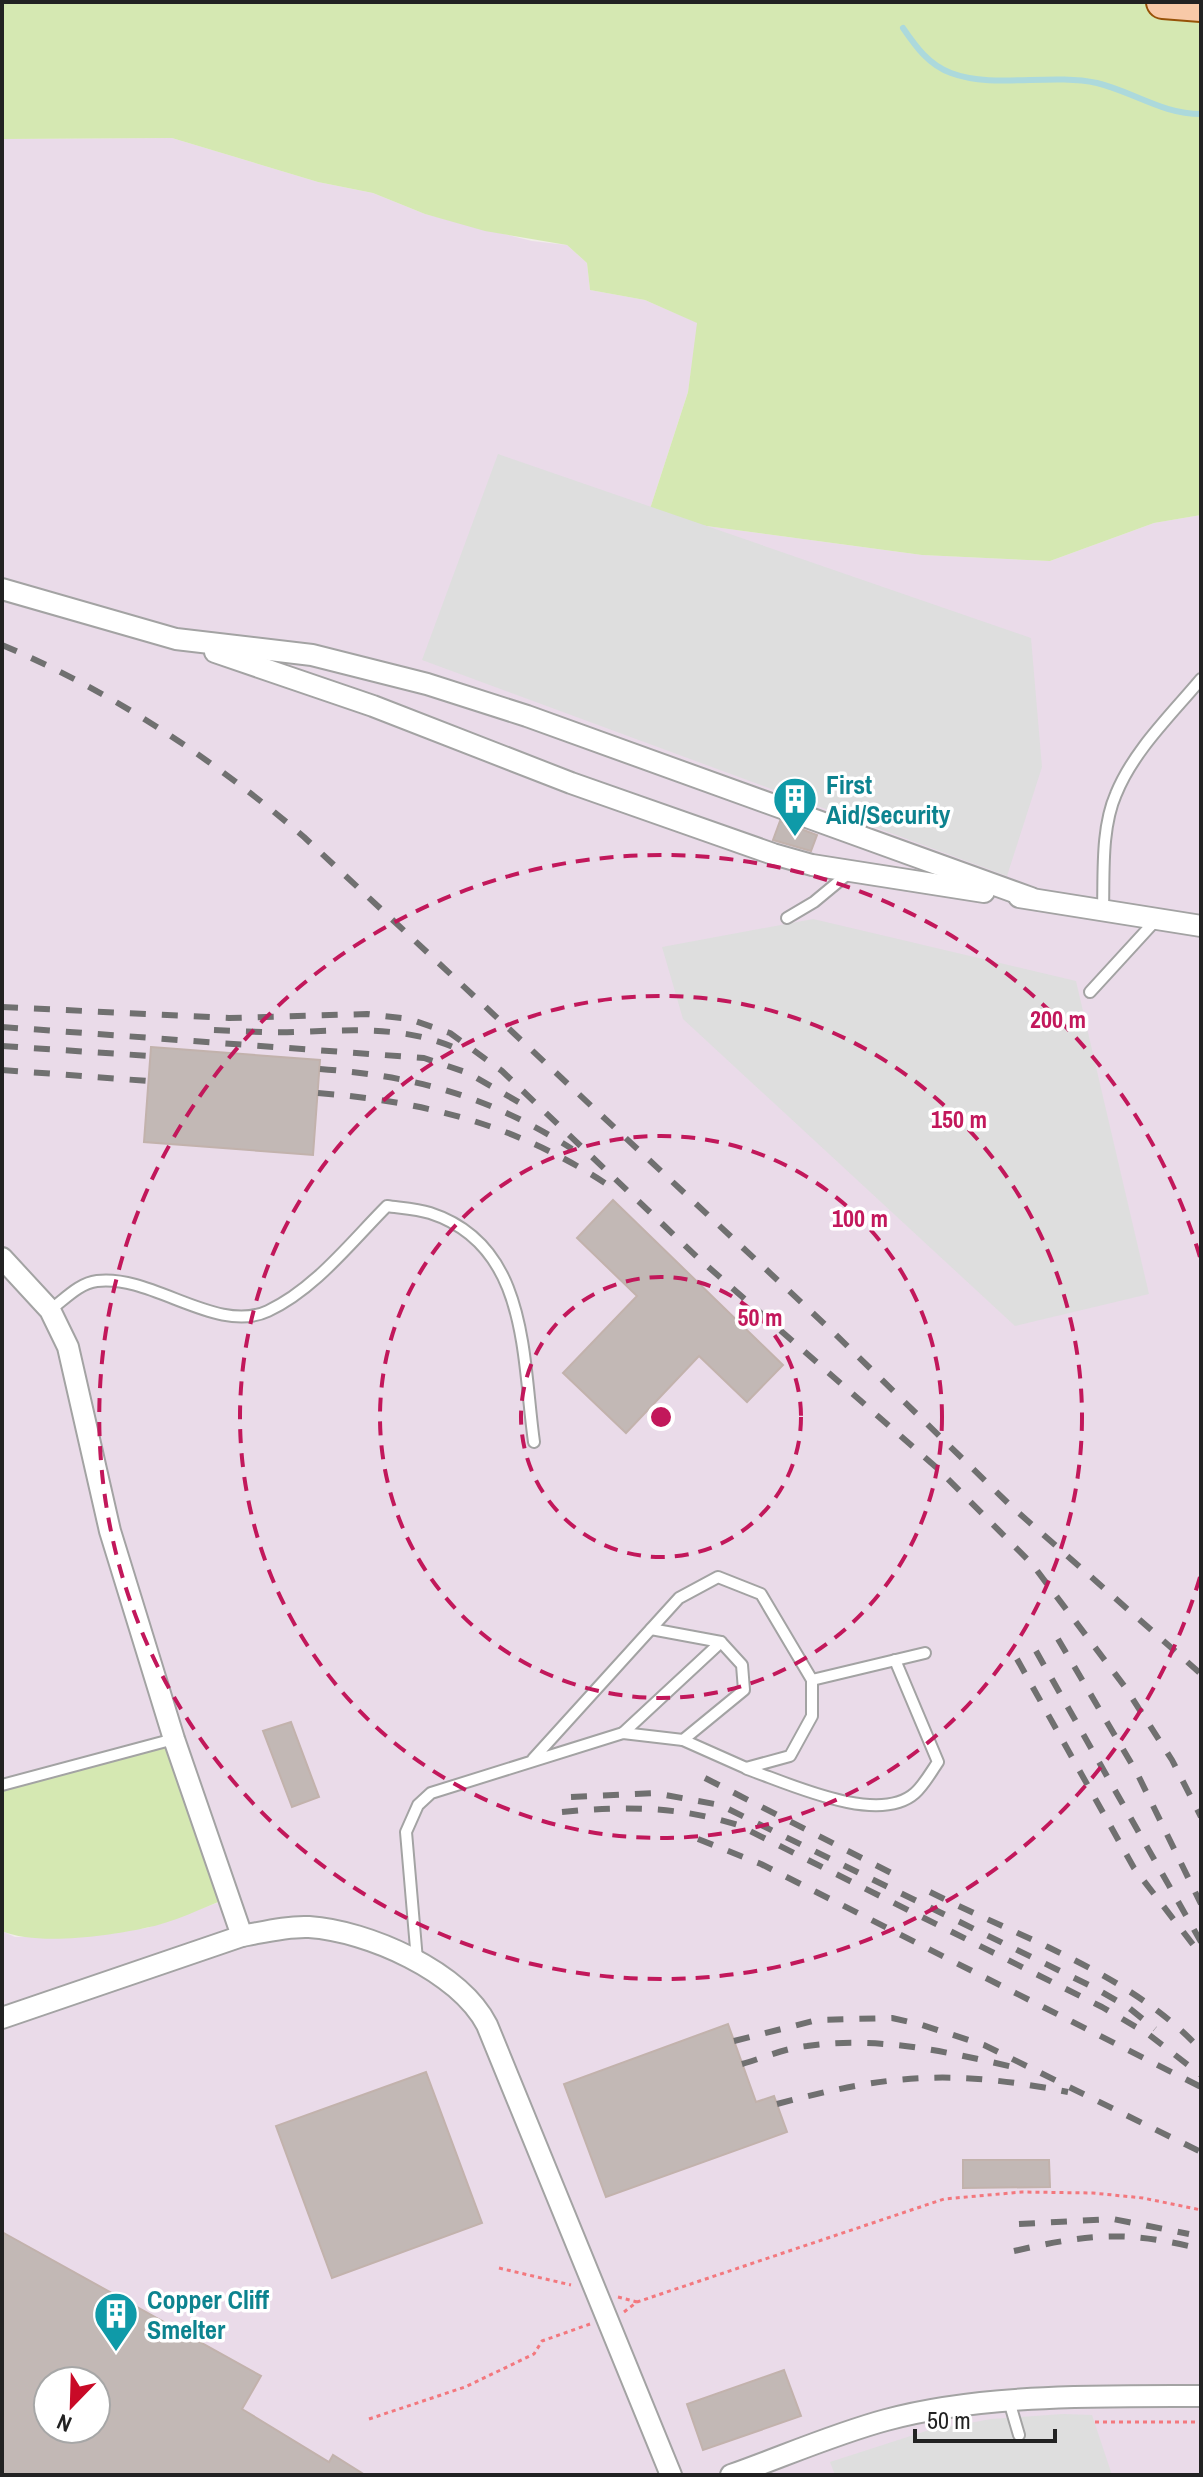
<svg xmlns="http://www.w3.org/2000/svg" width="1203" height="2477" viewBox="0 0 1203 2477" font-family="'Archivo Narrow',sans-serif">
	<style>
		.industrial { fill: #eadbe9; fill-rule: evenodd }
		.grass { fill: #d5e8b2 }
		.parking { fill: #dedede }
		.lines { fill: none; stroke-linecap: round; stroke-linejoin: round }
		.stream { stroke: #acd9dc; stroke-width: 6 }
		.building { fill: #c2b8b5; stroke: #c2b2ac; stroke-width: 2; fill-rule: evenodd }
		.service-casing { stroke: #a3a3a3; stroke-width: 14 }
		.minor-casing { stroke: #a3a3a3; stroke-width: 24 }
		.primary-casing { stroke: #975208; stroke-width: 36 }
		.path { stroke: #f3787e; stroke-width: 3; stroke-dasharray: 4 4; stroke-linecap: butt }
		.service { stroke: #fff; stroke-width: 10 }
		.minor { stroke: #fff; stroke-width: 20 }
		.primary { stroke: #f8c9a8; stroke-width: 32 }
		.rail { stroke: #707070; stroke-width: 6; stroke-dasharray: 16 16; stroke-linecap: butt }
		.ring { fill: none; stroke: #c2185b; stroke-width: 4; stroke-dasharray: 14 10 }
		.labels { text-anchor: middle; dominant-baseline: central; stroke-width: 7; stroke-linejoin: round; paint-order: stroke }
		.culture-label { font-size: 26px; font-weight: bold; fill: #0d838f; stroke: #fff; text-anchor: start }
		.centre { fill: #c2185b; stroke: #fff; stroke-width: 4 }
		.ring-label { font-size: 24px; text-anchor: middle; font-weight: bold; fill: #c2185b; stroke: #fff; stroke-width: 7; stroke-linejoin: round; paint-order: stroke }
	</style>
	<rect width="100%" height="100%" fill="#f1ede9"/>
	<!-- industrial -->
	<path class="industrial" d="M172,138L318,182L373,193L425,214L532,241L567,245L587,263L590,290L645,300L698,323L688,392L647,518L922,555L1050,561L1154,523L1201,515V2475H2V1931L15,1937H69L147,1928L228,1899L2,1787V139ZM48,2381H96V2429H48Z"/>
	<!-- grass -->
	<g class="grass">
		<path d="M2,2H1147L1201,7V515L1154,523L1050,561L922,555L647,518L688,392L697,323L645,300L590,290L587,263L567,245L485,231L425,214L373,193L318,182L172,138L2,139Z"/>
		<path d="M172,1741L228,1898C202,1908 173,1923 145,1928C109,1936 36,1946 2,1931V1787Z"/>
	</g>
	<!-- parking -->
	<g class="parking">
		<path d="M498,454L1031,638L1042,767L1007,876L422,660Z"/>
		<path d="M813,919L1076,981L1149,1294L1015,1326L683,1019L662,947Z"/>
		<path d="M1063,2414L1092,2415L1112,2475H835L830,2462L926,2431L991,2419Z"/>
	</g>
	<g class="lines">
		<!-- stream -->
		<path class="stream" d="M903,28C916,47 929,65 951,73C993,89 1050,73 1097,83C1134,92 1162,114 1201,114"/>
	</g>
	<!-- building -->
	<g class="building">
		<path d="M780,821L817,835L811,851L773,840Z"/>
		<path d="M151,1047L320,1060L313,1155L144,1142Z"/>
		<path d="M613,1200L783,1365L747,1402L699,1356L626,1433L563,1373L637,1296L577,1238Z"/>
		<path d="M291,1722L319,1797L292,1807L263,1731Z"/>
		<path d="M728,2024L756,2102L774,2096L787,2132L606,2197L564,2084Z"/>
		<path d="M426,2072L482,2223L332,2278L276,2126Z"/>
		<path d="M963,2160H1049L1050,2187L963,2188Z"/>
		<path d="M2,2232L261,2376L242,2409L329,2462L333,2455L365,2475H2ZM48,2381H96V2429H48Z"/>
		<path d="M784,2370L801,2416L703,2450L687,2404Z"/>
	</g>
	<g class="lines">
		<!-- service casing -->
		<g class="service-casing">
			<g id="service">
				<path d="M1103,910C1104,874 1101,828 1116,794C1134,750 1171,715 1201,679"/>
				<path d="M787,918L814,902L849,873"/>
				<path d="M1090,992L1156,920"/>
				<path d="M50,1310C64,1300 79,1283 97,1281C152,1274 217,1335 268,1311C315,1289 351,1242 387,1206C401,1208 417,1209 430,1213C529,1245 522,1357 534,1442"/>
				<path d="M651,1629L721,1642L742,1665L744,1690L683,1740"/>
				<path d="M812,1680L925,1653"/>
				<path d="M623,1733L721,1642"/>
				<path d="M747,1769C788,1783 878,1826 915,1793C924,1785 931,1772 938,1762L895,1660"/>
				<path d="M2,1785L174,1739"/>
				<path d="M417,1960L406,1832L418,1805L431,1793L623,1733L683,1740L746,1768L790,1756L812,1716V1680L761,1594L718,1577L679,1598L533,1759"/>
				<path d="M1009,2401L1019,2435"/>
			</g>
		</g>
		<!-- minor casing -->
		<g class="minor-casing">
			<g id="minor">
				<path d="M2,589L176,639L312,655L427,684L527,716L1031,898"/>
				<path d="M215,652L373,706L571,783L773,854L812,865L984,892"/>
				<path d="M1019,897L1201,926"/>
				<path d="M2,1258L50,1310L68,1347L110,1531L174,1739L242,1936"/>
				<path d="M2,2018L242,1936C264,1932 287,1926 309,1927C368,1931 459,1971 487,2025L671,2475"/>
				<path d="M731,2475C782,2457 834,2434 886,2420C980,2394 1103,2396 1201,2396"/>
			</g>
		</g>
		<!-- primary casing -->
		<g class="primary-casing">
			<path id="primary" d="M1163,2L1201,5"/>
		</g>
		<!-- path -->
		<g class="path">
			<path d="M499,2268L571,2285"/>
			<path d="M618,2297L637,2302"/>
			<path d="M624,2312L637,2302L944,2199L1022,2192L1093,2193L1143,2198L1201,2210"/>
			<path d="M369,2419L465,2387L534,2354L542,2341L590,2324"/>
			<path d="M1095,2422H1201"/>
		</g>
		<!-- service -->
		<use href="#service" class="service"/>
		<!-- minor -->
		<use href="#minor" class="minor"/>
		<!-- primary -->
		<use href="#primary" class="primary"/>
		<!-- rail -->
		<g class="rail">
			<path d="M2,645C113,692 212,758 304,837L833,1332L1012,1507L1201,1674"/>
			<path d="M2,1007L229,1018L367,1014L409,1019L450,1033L502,1071L697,1257L937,1468L1032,1564L1125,1687L1172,1760L1201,1817"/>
			<path d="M2,1027L424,1058L468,1073L529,1108"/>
			<path d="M214,1030C241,1031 269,1033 295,1032C355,1030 411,1025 466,1053"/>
			<path d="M2,1046L150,1056"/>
			<path d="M320,1069C416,1076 491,1097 572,1149"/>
			<path d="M2,1070L148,1081"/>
			<path d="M318,1093C429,1102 521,1126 614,1189"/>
			<path d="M1058,1639L1137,1773L1201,1904"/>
			<path d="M1036,1651L1201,1942"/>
			<path d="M1017,1659L1134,1868L1201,1955"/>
			<path d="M705,1778L901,1878"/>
			<path d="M571,1797L654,1793L720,1805L1093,1987L1128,2007L1155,2029"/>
			<path d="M562,1812C624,1806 678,1806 738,1825L1102,2007L1148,2034L1201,2075"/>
			<path d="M698,1839L761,1864L1201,2087"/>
			<path d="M930,1892C1021,1938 1130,1973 1201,2050"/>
			<path d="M734,2041L817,2020L892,2018L919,2024L984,2045L1201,2152"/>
			<path d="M742,2064C763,2058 785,2048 807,2046C878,2036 944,2051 1013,2067"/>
			<path d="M777,2104C890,2074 952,2069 1068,2092"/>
			<path d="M1019,2224L1113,2219L1189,2234"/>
			<path d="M1014,2251C1089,2234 1126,2230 1201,2249"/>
		</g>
	</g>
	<!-- distance rings -->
	<g class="ring">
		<circle cx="661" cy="1417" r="140"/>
		<circle cx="661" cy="1417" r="281"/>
		<circle cx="661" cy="1417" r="421"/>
		<path d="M1200 1577A562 562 0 1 1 1200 1257"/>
	</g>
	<!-- icons -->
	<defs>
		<g id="building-pin" transform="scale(2.3)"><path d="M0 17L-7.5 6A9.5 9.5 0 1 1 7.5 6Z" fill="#0f9aa8" stroke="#fff"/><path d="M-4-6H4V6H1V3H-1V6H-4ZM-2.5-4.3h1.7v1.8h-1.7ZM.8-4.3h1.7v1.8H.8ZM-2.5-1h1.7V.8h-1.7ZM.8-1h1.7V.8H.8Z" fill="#fff"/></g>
	</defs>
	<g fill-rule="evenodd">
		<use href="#building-pin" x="795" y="799"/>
		<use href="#building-pin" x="116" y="2314"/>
	</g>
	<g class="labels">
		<!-- culture labels -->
		<g class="culture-label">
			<text x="826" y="784">First<tspan x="826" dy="30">Aid/Security</tspan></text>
			<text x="147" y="2299">Copper Cliff<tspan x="147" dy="30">Smelter</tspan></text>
		</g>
	</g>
	<circle cx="661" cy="1417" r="12" class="centre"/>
	<g class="ring-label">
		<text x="1058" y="1028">200 m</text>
		<text x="959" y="1128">150 m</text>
		<text x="860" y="1227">100 m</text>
		<text x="760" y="1326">50 m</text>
	</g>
	<!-- border -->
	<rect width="1203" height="2477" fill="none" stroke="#222222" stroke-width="8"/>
	<!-- north arrow -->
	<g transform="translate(72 2405) rotate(203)"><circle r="38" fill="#ffffff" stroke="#a7a7a7" stroke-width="2"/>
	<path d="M0-6L14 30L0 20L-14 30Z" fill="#c90a27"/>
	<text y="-12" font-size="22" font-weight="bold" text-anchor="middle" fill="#222222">N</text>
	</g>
	<!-- scale -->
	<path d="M915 2429v12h140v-12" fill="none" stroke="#222222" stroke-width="4"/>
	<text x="927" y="2429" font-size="24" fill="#222222" stroke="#ffffff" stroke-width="6" paint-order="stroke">50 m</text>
</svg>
